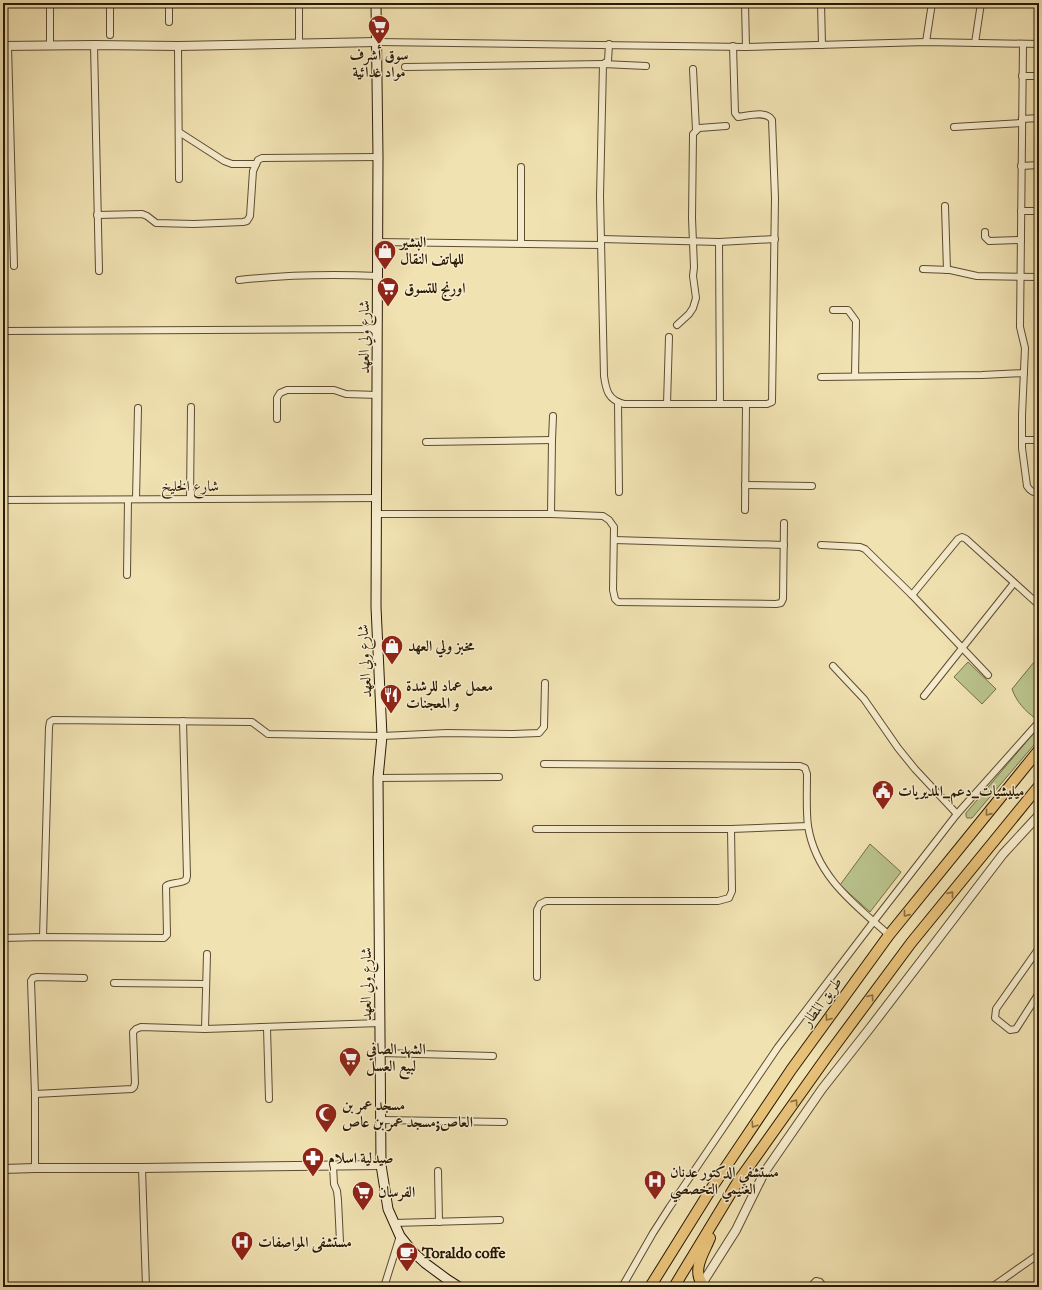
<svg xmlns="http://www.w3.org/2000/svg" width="1042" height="1290" viewBox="0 0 1042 1290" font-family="'IM FELL English',Amiri,serif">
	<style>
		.green { fill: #bac38c; stroke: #726e48 }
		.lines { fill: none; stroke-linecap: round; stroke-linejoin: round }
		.minor-casing { stroke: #5c4c30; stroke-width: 8 }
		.tertiary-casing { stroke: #5c4c30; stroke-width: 10 }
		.secondary-casing { stroke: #2a1a04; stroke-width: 11 }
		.trunk-casing { stroke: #2a1a04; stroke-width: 12 }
		.minor { stroke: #f6eccd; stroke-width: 6 }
		.tertiary { stroke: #f6eccd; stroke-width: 8 }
		.secondary { stroke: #f6eccd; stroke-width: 9 }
		.trunk { stroke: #e8c179; stroke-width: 10 }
		.oneway { stroke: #896e3e }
		.labels { text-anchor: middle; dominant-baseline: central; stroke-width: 3; stroke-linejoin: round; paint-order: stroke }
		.poi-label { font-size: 15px; font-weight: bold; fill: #2a1a04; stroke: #f6eccd; text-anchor: start }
		.street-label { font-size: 15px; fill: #2a1a04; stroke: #f6eccd }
	</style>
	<rect width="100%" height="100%" fill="#f1e2b2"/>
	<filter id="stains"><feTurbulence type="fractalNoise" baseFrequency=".005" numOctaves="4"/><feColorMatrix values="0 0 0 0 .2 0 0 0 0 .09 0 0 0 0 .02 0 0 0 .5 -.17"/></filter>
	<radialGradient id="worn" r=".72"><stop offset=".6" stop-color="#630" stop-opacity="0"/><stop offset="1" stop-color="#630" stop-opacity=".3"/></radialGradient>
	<!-- green -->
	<g class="green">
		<path d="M1039,656V716L1035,718C1025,711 1016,701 1012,689Z"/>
		<path d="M968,662L996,689L982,704L954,677Z"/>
		<path d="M1039,727V739L972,818H967L966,816V813Z"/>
		<path d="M870,844L901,872L870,912L840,885Z"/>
	</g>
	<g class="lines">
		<!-- minor casing -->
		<g class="minor-casing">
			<g id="minor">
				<path d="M50,3V45"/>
				<path d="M110,3V35"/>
				<path d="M745,3L746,47"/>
				<path d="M821,3L822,45"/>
				<path d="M169,22V3"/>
				<path d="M377,42L746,47L926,42L1039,44"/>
				<path d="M926,42L932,3"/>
				<path d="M299,43V3"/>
				<path d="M975,43L981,3"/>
				<path d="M609,44L608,61L603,64L600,196L604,376C606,390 608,400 624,404H767L772,402L775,198L772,120C767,110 747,116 738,117L735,113L733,46"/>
				<path d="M1023,44L1020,327L1025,348L1022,415V448L1027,486C1030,491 1033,493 1039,493"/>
				<path d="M94,45L99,271"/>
				<path d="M8,46L14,266"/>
				<path d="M178,46L179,179"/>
				<path d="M405,67L603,64L646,66"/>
				<path d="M693,69L696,130"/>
				<path d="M1022,76H1039"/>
				<path d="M1022,119L1039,118"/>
				<path d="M954,127L1021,123"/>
				<path d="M179,132L224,161L232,164H256"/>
				<path d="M1021,166L1039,165"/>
				<path d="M521,167V243"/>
				<path d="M945,206L947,270"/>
				<path d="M1021,211H1039"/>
				<path d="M97,215L142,214L147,216L156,223L194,224L243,222L247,221L250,216L253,171L258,160L262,158L378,157"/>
				<path d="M985,232V237L989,241L1021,240"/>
				<path d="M601,239L719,242L775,239"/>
				<path d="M377,242L601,245"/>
				<path d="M719,242L720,404"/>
				<path d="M923,269L950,270L977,276L1039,277"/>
				<path d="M239,280C285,275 331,274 378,276"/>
				<path d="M833,310H848L856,321L855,376"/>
				<path d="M677,325L689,314L693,308L696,298L693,276L694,267L692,218L693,134L699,128L726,126"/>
				<path d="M3,331L378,329"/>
				<path d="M821,377L982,375L1024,373"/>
				<path d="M618,402L619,492"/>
				<path d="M667,404L669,337"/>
				<path d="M277,419V398L280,393L287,390H334L346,394L378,395"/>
				<path d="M1022,440H1039"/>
				<path d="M426,442L552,440"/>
				<path d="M745,485L812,486"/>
				<path d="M136,499L138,408"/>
				<path d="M190,499L191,407"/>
				<path d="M3,500L377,498"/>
				<path d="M745,510L746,404"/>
				<path d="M377,514H551L603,516L609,520L614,527L613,590L615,599L618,602L776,604L781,603L783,599L784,523"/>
				<path d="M551,514L552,440L553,416"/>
				<path d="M614,540L784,545"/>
				<path d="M821,545L860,547L865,549L912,595L988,675"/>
				<path d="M127,575L128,500"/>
				<path d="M912,595L958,539L962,537L966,539L1039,605"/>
				<path d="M833,666L864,699L898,748L915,769L957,814"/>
				<path d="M924,696L1014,583"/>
				<path d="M544,764L800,766L805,768L807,774C807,790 806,811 808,826C816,876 854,904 889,935"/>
				<path d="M378,778L499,777"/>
				<path d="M536,829H731L808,826"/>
				<path d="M43,937L49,727L50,722L53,720L252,722L268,734L382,736L447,733L513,734L539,733L544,727L545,683"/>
				<path d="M3,938L43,937L164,938L167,935L166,886C171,882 180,884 186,880L187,876L183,721"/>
				<path d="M1039,948L996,1009L995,1018L1010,1030L1016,1029L1039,993"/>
				<path d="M537,977V910L540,904L546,901H718L729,898L732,891L731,829"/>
				<path d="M114,983L206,984"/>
				<path d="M267,1028L269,1099"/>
				<path d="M205,1029L207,954"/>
				<path d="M381,1053L493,1056"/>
				<path d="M35,1094L132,1089L134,1087L135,1083L133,1032L136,1029L141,1027L205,1029L380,1023"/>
				<path d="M381,1120L504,1122"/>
				<path d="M333,1166L334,1184L337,1191L338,1200L340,1242"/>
				<path d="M35,1168V1094L31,981L33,978L37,977L84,978"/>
				<path d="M142,1168L146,1287"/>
				<path d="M438,1171L439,1222"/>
				<path d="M394,1223L500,1220"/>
				<path d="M384,1287L400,1236"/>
				<path d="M622,1287L653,1233L669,1208L778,1047L874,921L957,814L1039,722"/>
				<path d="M810,1287L816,1281L820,1282L824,1287"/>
				<path d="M992,1287L1039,1254"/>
			</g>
		</g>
		<!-- tertiary casing -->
		<g class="tertiary-casing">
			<g id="tertiary">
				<path d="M3,46L94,45L178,46L377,42"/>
				<path d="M3,1169L35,1168H142L381,1165"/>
				<path d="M700,1287L736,1230L764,1173L822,1089L870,1028L1003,854L1039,815"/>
			</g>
		</g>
		<!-- secondary casing -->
		<g class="secondary-casing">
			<path id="secondary" d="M376,3L378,157L376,607L382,736L378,778L381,1165L388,1209L400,1236L412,1251L425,1263L448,1280L459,1287"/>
		</g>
		<!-- trunk casing -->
		<g class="trunk-casing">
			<g id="trunk">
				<path d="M702,1284C692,1269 704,1253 710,1238"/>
				<path d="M650,1287L713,1186L791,1070L889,935L1039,750"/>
				<path d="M674,1287L737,1183L828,1055L911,943L1039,786"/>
			</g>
		</g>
		<!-- minor -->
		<use href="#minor" class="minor"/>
		<!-- tertiary -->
		<use href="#tertiary" class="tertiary"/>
		<!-- secondary -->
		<use href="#secondary" class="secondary"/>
		<!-- trunk -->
		<use href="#trunk" class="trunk"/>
	</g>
	<!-- one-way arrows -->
	<defs><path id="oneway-chevron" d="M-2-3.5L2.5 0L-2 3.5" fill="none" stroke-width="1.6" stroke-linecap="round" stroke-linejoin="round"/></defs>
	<g class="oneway">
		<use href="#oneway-chevron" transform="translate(988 813) rotate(129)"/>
		<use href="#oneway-chevron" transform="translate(951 894) rotate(-51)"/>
		<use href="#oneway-chevron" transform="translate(906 914) rotate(129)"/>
		<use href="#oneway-chevron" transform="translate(871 997) rotate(-54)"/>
		<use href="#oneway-chevron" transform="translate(828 1018) rotate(126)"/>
		<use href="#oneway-chevron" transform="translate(795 1102) rotate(-55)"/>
		<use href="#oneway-chevron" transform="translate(754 1125) rotate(124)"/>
	</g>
	<!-- icons -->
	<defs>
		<g id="supermarket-pin" transform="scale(1.15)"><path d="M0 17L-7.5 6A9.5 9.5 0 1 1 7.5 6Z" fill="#8f2418" stroke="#f6eccd"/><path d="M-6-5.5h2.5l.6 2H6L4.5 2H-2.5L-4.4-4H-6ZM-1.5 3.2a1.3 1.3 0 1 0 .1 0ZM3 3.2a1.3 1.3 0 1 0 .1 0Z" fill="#fff"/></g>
		<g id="shop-pin" transform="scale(1.15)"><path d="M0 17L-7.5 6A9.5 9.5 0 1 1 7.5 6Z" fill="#8f2418" stroke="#f6eccd"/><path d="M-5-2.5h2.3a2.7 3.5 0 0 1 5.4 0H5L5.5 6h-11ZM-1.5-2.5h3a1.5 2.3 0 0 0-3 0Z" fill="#fff"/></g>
		<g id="restaurant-pin" transform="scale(1.15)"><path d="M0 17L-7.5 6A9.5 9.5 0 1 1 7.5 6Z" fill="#8f2418" stroke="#f6eccd"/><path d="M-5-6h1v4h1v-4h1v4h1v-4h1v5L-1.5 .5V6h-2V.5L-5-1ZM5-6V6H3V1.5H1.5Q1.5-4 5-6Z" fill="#fff"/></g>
		<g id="civic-pin" transform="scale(1.15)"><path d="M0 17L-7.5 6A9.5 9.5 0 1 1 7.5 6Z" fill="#8f2418" stroke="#f6eccd"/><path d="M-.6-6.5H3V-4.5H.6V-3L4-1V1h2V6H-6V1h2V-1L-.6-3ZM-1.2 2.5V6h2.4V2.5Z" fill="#fff"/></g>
		<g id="mosque-pin" transform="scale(1.15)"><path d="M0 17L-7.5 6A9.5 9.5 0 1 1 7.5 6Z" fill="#8f2418" stroke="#f6eccd"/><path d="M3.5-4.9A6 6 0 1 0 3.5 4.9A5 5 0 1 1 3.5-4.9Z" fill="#fff"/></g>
		<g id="pharmacy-pin" transform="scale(1.15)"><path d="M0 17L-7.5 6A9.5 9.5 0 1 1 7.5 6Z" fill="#8f2418" stroke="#f6eccd"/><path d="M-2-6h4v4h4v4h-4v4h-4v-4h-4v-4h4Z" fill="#fff"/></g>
		<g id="hospital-pin" transform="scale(1.15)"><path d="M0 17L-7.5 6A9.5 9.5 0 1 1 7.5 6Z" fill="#8f2418" stroke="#f6eccd"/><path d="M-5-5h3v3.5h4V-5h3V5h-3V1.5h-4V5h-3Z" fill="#fff"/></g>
		<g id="cafe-pin" transform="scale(1.15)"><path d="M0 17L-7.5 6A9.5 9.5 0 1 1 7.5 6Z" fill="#8f2418" stroke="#f6eccd"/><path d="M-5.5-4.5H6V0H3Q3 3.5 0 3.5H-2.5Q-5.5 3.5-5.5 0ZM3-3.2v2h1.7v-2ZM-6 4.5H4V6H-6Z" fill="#fff"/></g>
	</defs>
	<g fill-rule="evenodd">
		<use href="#supermarket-pin" x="379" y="26"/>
		<use href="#shop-pin" x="385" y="251"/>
		<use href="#supermarket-pin" x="388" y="288"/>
		<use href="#shop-pin" x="392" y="646"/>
		<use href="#restaurant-pin" x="391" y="695"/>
		<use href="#civic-pin" x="883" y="791"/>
		<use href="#supermarket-pin" x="350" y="1058"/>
		<use href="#mosque-pin" x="326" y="1114"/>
		<use href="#pharmacy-pin" x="313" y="1158"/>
		<use href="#hospital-pin" x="655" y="1181"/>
		<use href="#supermarket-pin" x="363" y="1192"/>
		<use href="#hospital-pin" x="242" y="1242"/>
		<use href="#cafe-pin" x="407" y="1253"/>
	</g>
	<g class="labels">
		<!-- poi labels -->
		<g class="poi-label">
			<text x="379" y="55" text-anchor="middle">سوق أشرف<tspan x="379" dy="17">مواد غدائية</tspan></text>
			<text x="400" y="242">البشير<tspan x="400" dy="17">للهاتف النقال</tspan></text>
			<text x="404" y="288">اورنج للتسوق</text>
			<text x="408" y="646">مخبز ولي العهد</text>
			<text x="406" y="686">معمل عماد للرشدة<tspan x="406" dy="17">و المعجنات</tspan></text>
			<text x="898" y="791">ميليشيات_دعم_المديريات</text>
			<text x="366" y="1049">الشهد الصافي<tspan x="366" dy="17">لبيع العسل</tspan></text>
			<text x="342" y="1105">مسجد عمر بن<tspan x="342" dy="17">العاص;مسجد عمر بن عاص</tspan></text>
			<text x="328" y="1158">صيدلية اسلام</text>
			<text x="670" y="1172">مستشفي الدكتور عدنان<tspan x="670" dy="17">الغنيمي التخصصي</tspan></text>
			<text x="378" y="1192">الفرسان</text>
			<text x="258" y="1242">مستشفى المواصفات</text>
			<text x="422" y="1253">Toraldo coffe</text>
		</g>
		<!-- street labels -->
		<g class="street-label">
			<text transform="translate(364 337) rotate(-90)">شارع ولي العهد</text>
			<text x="190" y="486">شارع الخليخ</text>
			<text transform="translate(365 661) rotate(-93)">شارع ولي العهد</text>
			<text transform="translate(366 984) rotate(-90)">شارع ولي العهد</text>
			<text transform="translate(822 1002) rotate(-54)">طريق المطار</text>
		</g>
	</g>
	<!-- margin -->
	<rect width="1042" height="1290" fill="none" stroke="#f1e2b2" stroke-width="16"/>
	<rect x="4" y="4" width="1034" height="1282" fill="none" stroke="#2a1a04" stroke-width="2"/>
	<rect x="8" y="8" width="1026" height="1274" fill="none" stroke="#2a1a04"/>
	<rect width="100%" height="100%" filter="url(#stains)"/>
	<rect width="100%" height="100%" fill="url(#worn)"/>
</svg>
